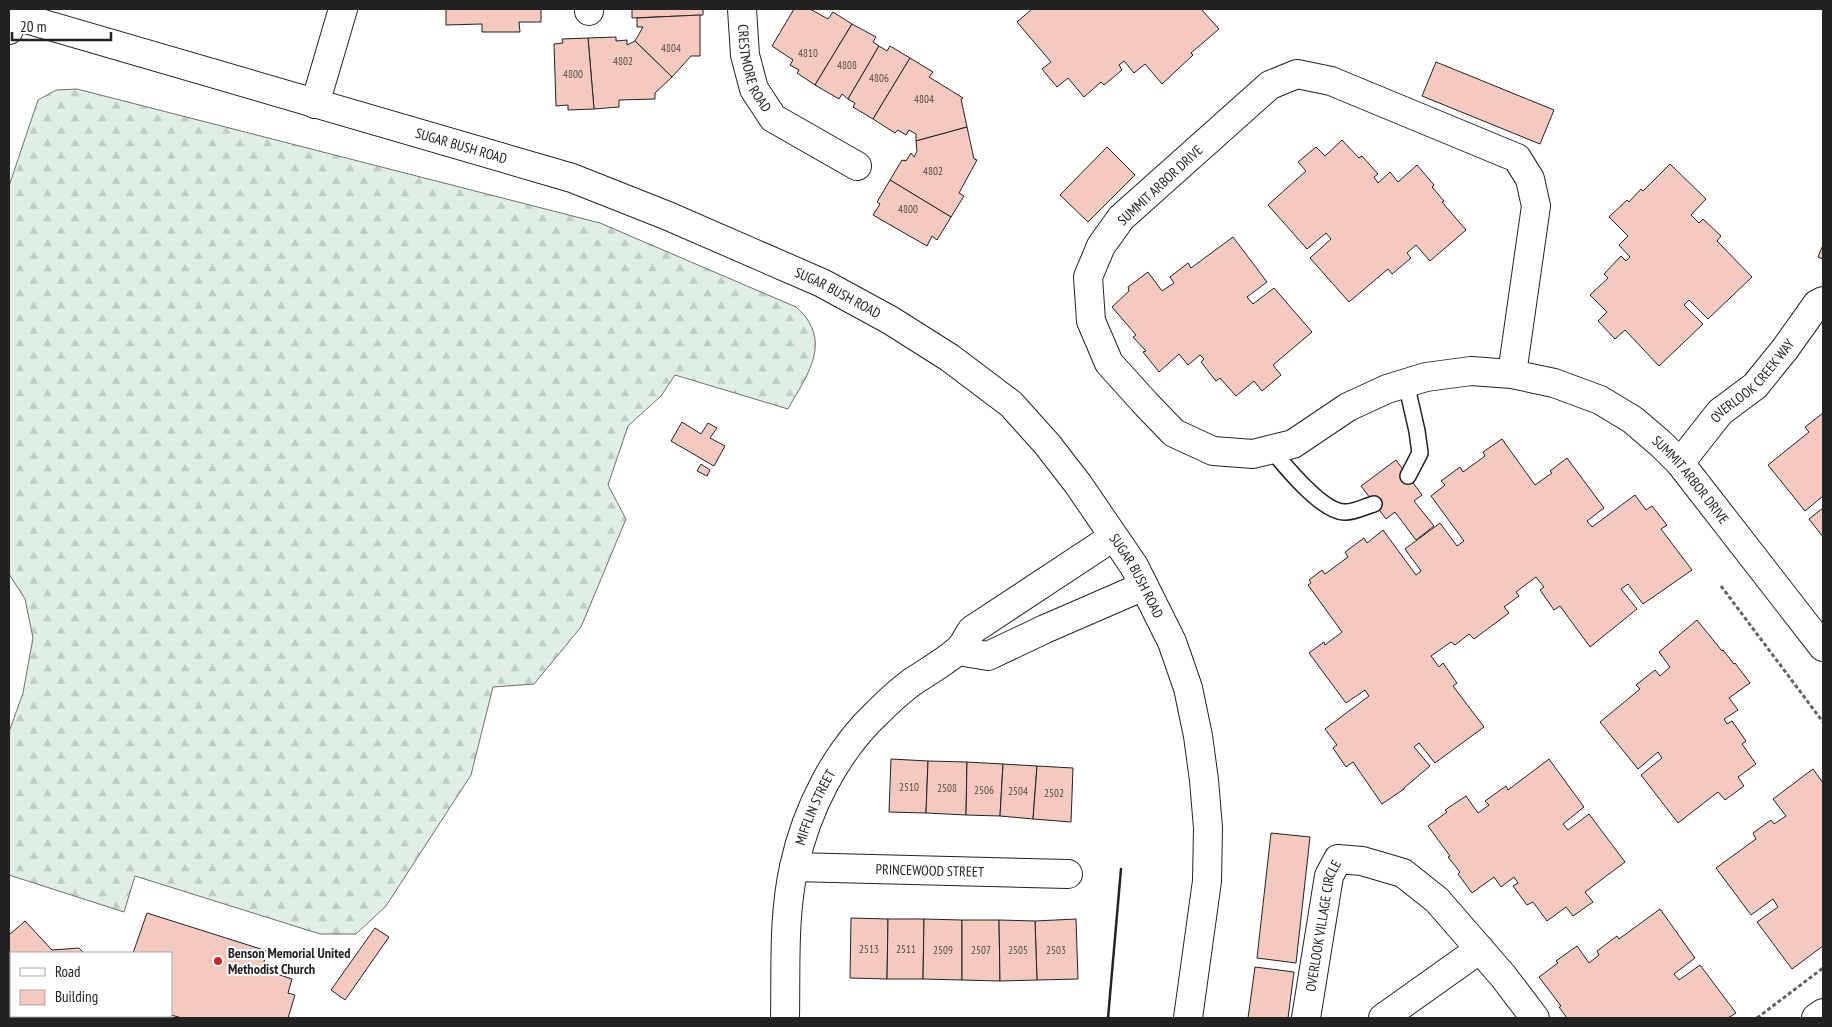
<svg xmlns="http://www.w3.org/2000/svg" width="1832" height="1027" viewBox="0 0 1832 1027" font-family="'PT Sans Narrow',sans-serif">
	<style>
		.forest { fill: url(#forest-firs); stroke: #6f6f6f }
		.building { fill: #f3c9c0; stroke: #222 }
		.lines { fill: none; stroke-linecap: round; stroke-linejoin: round }
		.service-casing { stroke: #222; stroke-width: 18 }
		.minor-casing { stroke: #222; stroke-width: 30 }
		.tertiary-casing { stroke: #222; stroke-width: 30 }
		.primary-casing { stroke: #222; stroke-width: 30 }
		.path { stroke: #646464; stroke-width: 3; stroke-dasharray: 4 2.5; stroke-linecap: butt }
		.service { stroke: #fff; stroke-width: 15 }
		.minor { stroke: #fff; stroke-width: 28 }
		.tertiary { stroke: #fff; stroke-width: 28 }
		.primary { stroke: #fff; stroke-width: 28 }
		.wall { stroke: #222; stroke-width: 2.5 }
		.poi-dot { fill: #c62828; stroke: #fff; stroke-width: 2 }
		.labels { text-anchor: middle; dominant-baseline: central; stroke-width: 4; stroke-linejoin: round; paint-order: stroke }
		.number-label { font-size: 11px; fill: #564c4a }
		.street-label { font-size: 14px; fill: #222; stroke: #fff }
		.poi-label { font-size: 14px; font-weight: bold; fill: #222; stroke: #fff; text-anchor: start }
	</style>
	<defs>
		<pattern id="forest-firs" width="22" height="20" patternUnits="userSpaceOnUse" patternTransform="scale(1.25)"><rect width="22" height="20" fill="#e0efe3"/><path d="M5 1l3.5 6h-7zM16 11l3.5 6h-7z" fill="#c0cdc2"/></pattern>
	</defs>
	<rect width="100%" height="100%" fill="#fff"/>
	<!-- forest -->
	<path class="forest" d="M77,89L600,223L796,307C800,311 806,316 809,322C827,352 802,383 788,409L675,375L661,396L628,426L608,485L626,519L581,627L534,684L493,687L471,775L386,906L356,934H320L135,876L124,912L9,875V732L23,693L33,638L25,599L9,574V186L38,100L56,90Z"/>
	<!-- building -->
	<g class="building">
		<path d="M446,9H541V22H519L520,32H482V24L446,25Z"/>
		<path d="M632,9H703V15L632,18Z"/>
		<path d="M794,9H810L828,19L833,12L852,24L815,85L797,73L799,70L790,65L793,60L772,46Z"/>
		<path d="M1032,9H1201L1219,29L1191,53L1193,55L1162,84L1145,64L1134,73L1124,61L1119,65L1122,70L1104,85L1101,82L1084,97L1068,78L1057,87L1042,69L1051,62L1017,22Z"/>
		<path d="M700,15V56H691L672,77L635,41L643,27H637V18Z"/>
		<path d="M852,24L876,37L873,42L879,46L848,99L842,94L839,99L815,85Z"/>
		<path d="M616,37V41L627,40V45L635,41L672,77L655,93V99L619,100V107L594,109L588,38Z"/>
		<path d="M588,38L594,109L568,110V105L556,106L554,44L563,43L562,39Z"/>
		<path d="M879,46L887,51L890,46L910,58L873,119L853,107L855,103L848,99Z"/>
		<path d="M910,58L933,72L929,77L963,98L961,99L967,127L916,141V134L909,130L906,135L898,130L895,133L873,119Z"/>
		<path d="M1436,62L1554,110L1540,144L1422,96Z"/>
		<path d="M967,127L974,159L977,160L959,193L964,196L951,217L890,180L902,160L906,161L911,153L914,157L917,151L916,141Z"/>
		<path d="M1342,140L1359,158L1362,156L1378,174L1374,177L1378,183L1390,172L1398,182L1417,165L1434,185L1432,187L1444,201L1442,202L1466,230L1430,261L1416,245L1407,253L1411,258L1392,274L1388,269L1349,302L1310,258L1331,239L1326,233L1307,249L1268,205L1306,171L1298,162L1316,147L1325,156Z"/>
		<path d="M1107,147L1135,175L1088,222L1060,195Z"/>
		<path d="M1670,164L1706,199L1691,215L1699,223L1703,219L1721,236L1717,241L1752,277L1708,319L1689,300L1684,305L1703,324L1659,366L1625,330L1615,339L1598,321L1607,312L1590,295L1608,278L1604,274L1621,256L1626,261L1630,257L1619,245L1628,236L1609,217L1627,200L1629,202L1641,189L1643,191Z"/>
		<path d="M890,180L951,217L937,240L932,236L927,246L873,215L880,204L877,202Z"/>
		<path d="M1233,237L1267,282L1247,297L1253,304L1274,288L1312,332L1273,365L1281,375L1262,391L1254,381L1236,396L1220,378L1216,381L1201,362L1204,359L1200,355L1188,365L1179,354L1159,372L1143,352L1146,351L1133,337L1136,335L1112,307L1129,291L1128,287L1148,272L1162,291L1174,283L1170,277L1188,263L1191,268Z"/>
		<path d="M1823,245V259L1818,257Z"/>
		<path d="M1823,413V496L1805,511L1768,465L1809,432L1805,427Z"/>
		<path d="M682,422L701,434L708,423L717,428L710,438L725,446L714,466L671,441Z"/>
		<path d="M1502,439L1535,485L1552,473L1550,471L1567,458L1604,508L1587,521L1592,527L1635,495L1646,510L1652,506L1667,525L1661,529L1692,570L1643,604L1628,584L1621,589L1637,609L1590,647L1560,606L1554,610L1540,590L1544,587L1536,577L1516,592L1519,596L1504,607L1509,613L1474,639L1469,634L1455,645L1451,642L1431,656L1439,667L1443,663L1457,683L1453,686L1484,727L1435,763L1419,743L1414,747L1430,766L1404,788V789L1382,804L1353,762L1346,767L1333,748L1337,745L1325,729L1369,696L1365,690L1346,703L1309,653L1324,642L1325,645L1342,632L1308,585L1311,583L1309,580L1322,570L1325,574L1348,557L1345,552L1364,538L1367,543L1383,530L1416,575L1421,571L1405,549L1440,523L1457,546L1464,541L1431,496L1445,485L1441,481L1460,467L1463,472L1485,456L1483,452Z"/>
		<path d="M1396,460L1422,495L1414,501L1434,526L1416,540L1395,512L1386,519L1361,486Z"/>
		<path d="M701,464L710,470L707,476L697,471Z"/>
		<path d="M1823,508V537L1809,519Z"/>
		<path d="M1697,620L1722,651L1723,650L1734,664L1735,663L1750,683L1729,698L1738,710L1724,719L1727,724L1732,721L1746,741L1742,744L1756,764L1738,777L1744,786L1725,800L1718,792L1678,823L1641,775L1662,758L1658,752L1638,769L1600,722L1640,689L1636,685L1655,670L1660,676L1670,667L1659,652Z"/>
		<path d="M891,759L928,761L926,813L889,812Z"/>
		<path d="M1549,759L1584,807L1563,824L1568,830L1589,814L1625,862L1585,892L1593,902L1573,916L1566,907L1547,921L1533,902L1527,905L1513,886L1518,883L1514,877L1501,887L1494,877L1472,893L1458,874L1460,872L1448,857L1450,856L1428,826L1447,812L1445,810L1466,796L1478,813L1489,805L1485,801L1506,786L1508,790Z"/>
		<path d="M928,761L967,762L966,815L926,813Z"/>
		<path d="M967,762L1003,764L1000,816L966,815Z"/>
		<path d="M1003,764L1037,766L1033,819L1000,816Z"/>
		<path d="M1037,766L1073,768L1071,822L1033,819Z"/>
		<path d="M1813,769L1823,783V946L1792,969L1757,922L1778,907L1773,899L1751,915L1716,868L1756,839L1753,833L1771,820L1774,824L1786,816L1773,799Z"/>
		<path d="M1271,833L1310,837L1296,963L1257,958Z"/>
		<path d="M1660,909L1695,958L1674,974L1679,980L1700,965L1736,1013L1728,1018H1567L1559,1007L1561,1006L1539,977L1558,963L1556,961L1577,946L1589,963L1599,955L1597,951L1617,936L1619,939Z"/>
		<path d="M147,913L267,951L262,969L292,979L288,993L295,995L288,1018H182L171,1015V953H133Z"/>
		<path d="M851,918L888,919L887,979L850,978Z"/>
		<path d="M888,919H924L923,979H887Z"/>
		<path d="M924,919L962,920V980L923,979Z"/>
		<path d="M1076,919L1078,979L1037,980L1035,921Z"/>
		<path d="M962,920H999L1000,981L962,980Z"/>
		<path d="M999,920L1035,921L1037,980L1000,981Z"/>
		<path d="M25,921L52,950L79,948L84,953H11V1016H80L78,1018H9V935Z"/>
		<path d="M375,928L389,937L345,1000L331,990Z"/>
		<path d="M1255,967L1294,972L1288,1018H1248Z"/>
	</g>
	<g class="lines">
		<!-- service casing -->
		<g class="service-casing">
			<g id="service">
				<path d="M1406,383L1417,431L1420,453L1408,476"/>
				<path d="M1271,449C1285,466 1321,511 1344,512C1353,513 1366,506 1374,504"/>
			</g>
		</g>
		<!-- minor casing -->
		<g class="minor-casing">
			<g id="minor">
				<path d="M589,9V11"/>
				<path id="s1" d="M742,9L745,55L754,89L773,118L857,166"/>
				<path d="M315,104L343,9"/>
				<path id="s2" d="M1512,374L1536,206L1530,179L1517,158L1331,81L1297,74L1270,85L1121,218L1101,246L1088,277L1091,321L1109,363L1146,404L1174,433L1213,451L1253,454L1293,444L1348,407L1387,389L1426,377L1471,371L1512,374L1554,383L1600,400L1633,420L1661,444L1680,463L1823,647"/>
				<path id="s3" d="M1680,463L1720,412L1755,386L1785,349L1817,304L1823,301"/>
				<path d="M958,651L988,656L1045,629L1144,586"/>
				<path id="s4" d="M794,867L1068,874"/>
				<path id="s5" d="M785,1018C786,968 783,916 794,867C806,810 836,751 878,712C889,701 900,691 912,682C927,672 943,663 956,652C963,647 967,637 972,630L1113,537"/>
				<path id="s6" d="M1306,1018L1329,876L1338,859L1362,861L1403,873L1437,900L1503,976L1535,1018"/>
				<path d="M1383,1018L1480,949"/>
				<path d="M1816,1018L1823,1013"/>
			</g>
		</g>
		<!-- tertiary casing -->
		<g class="tertiary-casing">
			<g id="tertiary">
				<path id="s7" d="M9,14L572,178L668,216L822,283L890,320L950,358L1011,404L1047,444L1078,484L1134,566L1172,642L1188,688L1198,736L1204,780L1208,828L1207,881L1188,1018"/>
			</g>
		</g>
		<!-- primary casing -->
		<g class="primary-casing">
			<path id="primary" d="M9,30L16,9"/>
		</g>
		<!-- path -->
		<g class="path">
			<path d="M1721,586L1823,722"/>
			<path d="M1757,1018L1823,968"/>
		</g>
		<!-- service -->
		<use href="#service" class="service"/>
		<!-- minor -->
		<use href="#minor" class="minor"/>
		<!-- tertiary -->
		<use href="#tertiary" class="tertiary"/>
		<!-- primary -->
		<use href="#primary" class="primary"/>
		<!-- wall -->
		<path class="wall" d="M1108,1018L1121,869"/>
	</g>
	<!-- markers -->
	<circle class="poi-dot" cx="218" cy="961" r="5"/>
	<g class="labels">
		<!-- number labels -->
		<g class="number-label">
			<text x="671" y="48">4804</text>
			<text x="808" y="53">4810</text>
			<text x="623" y="61">4802</text>
			<text x="847" y="65">4808</text>
			<text x="573" y="74">4800</text>
			<text x="879" y="78">4806</text>
			<text x="924" y="99">4804</text>
			<text x="933" y="171">4802</text>
			<text x="908" y="209">4800</text>
			<text x="909" y="787">2510</text>
			<text x="947" y="788">2508</text>
			<text x="984" y="790">2506</text>
			<text x="1018" y="791">2504</text>
			<text x="1054" y="793">2502</text>
			<text x="869" y="949">2513</text>
			<text x="906" y="949">2511</text>
			<text x="943" y="950">2509</text>
			<text x="981" y="950">2507</text>
			<text x="1018" y="950">2505</text>
			<text x="1056" y="950">2503</text>
		</g>
		<!-- street labels -->
		<g class="street-label">
			<text stroke="none"><textPath href="#s1" startOffset="61">CRESTMORE ROAD</textPath></text>
			<text stroke="none"><textPath href="#s7" startOffset="471">SUGAR BUSH ROAD</textPath></text>
			<text transform="translate(1160 185) rotate(-43)">SUMMIT ARBOR DRIVE</text>
			<text stroke="none"><textPath href="#s7" startOffset="876">SUGAR BUSH ROAD</textPath></text>
			<text stroke="none"><textPath href="#s3" startOffset="110">OVERLOOK CREEK WAY</textPath></text>
			<text stroke="none"><textPath href="#s2" startOffset="1515">SUMMIT ARBOR DRIVE</textPath></text>
			<text stroke="none"><textPath href="#s7" startOffset="1296">SUGAR BUSH ROAD</textPath></text>
			<text stroke="none"><textPath href="#s5" startOffset="215">MIFFLIN STREET</textPath></text>
			<text stroke="none"><textPath href="#s4" startOffset="136">PRINCEWOOD STREET</textPath></text>
			<text stroke="none"><textPath href="#s6" startOffset="94">OVERLOOK VILLAGE CIRCLE</textPath></text>
		</g>
		<!-- poi labels -->
		<g class="poi-label">
			<text x="228" y="953">Benson Memorial United<tspan x="228" dy="16">Methodist Church</tspan></text>
		</g>
	</g>
	<!-- border -->
	<rect width="1832" height="1027" fill="none" stroke="#222222" stroke-width="20"/>
	<!-- legend -->
	<rect x="10" y="952" width="162" height="65" fill="#ffffff" stroke="#a7a7a7"/>
	<rect x="20" y="968" width="25" height="8" fill="#ffffff" stroke="#a7a7a7"/>
	<text x="55" y="977" font-size="15" fill="#222222">Road</text>
	<rect x="20" y="990" width="25" height="15" fill="#f3c9c0" stroke="#a7a7a7"/>
	<text x="55" y="1002" font-size="15" fill="#222222">Building</text>
	<!-- scale -->
	<path d="M12 32v8h99v-8" fill="none" stroke="#222222" stroke-width="2.5"/>
	<text x="20" y="32" font-size="15" fill="#222222" stroke="#ffffff" stroke-width="4" paint-order="stroke">20 m</text>
</svg>
